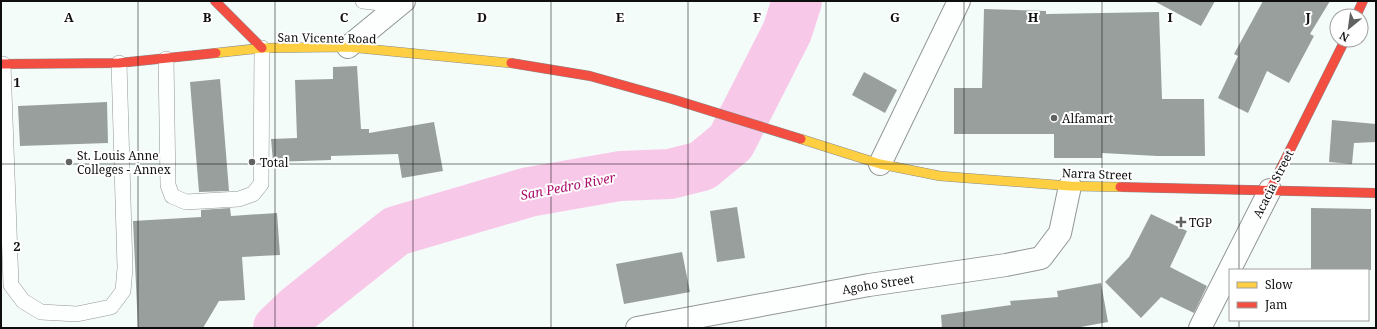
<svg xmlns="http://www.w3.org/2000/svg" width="1377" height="329" viewBox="0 0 1377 329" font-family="'Noto Serif',serif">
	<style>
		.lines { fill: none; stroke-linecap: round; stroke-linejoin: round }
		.river { stroke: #f8c8e9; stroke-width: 50 }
		.building { fill: #999f9c }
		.lane-casing { stroke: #929695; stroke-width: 16 }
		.street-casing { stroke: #929695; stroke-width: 24 }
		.slow-casing { stroke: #898c8b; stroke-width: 10 }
		.jam-casing { stroke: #898c8b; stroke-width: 10 }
		.lane { stroke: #fdfffe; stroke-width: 15 }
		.street { stroke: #fdfffe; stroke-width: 22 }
		.slow { stroke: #ffcf43; stroke-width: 9 }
		.jam { stroke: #f24e42; stroke-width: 9 }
		.grid { fill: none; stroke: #0f0f0f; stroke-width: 1; stroke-opacity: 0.55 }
		.poi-dot { fill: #5f6261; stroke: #fff; stroke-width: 1.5 }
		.labels { text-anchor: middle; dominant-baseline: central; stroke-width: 4; stroke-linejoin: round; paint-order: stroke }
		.street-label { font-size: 12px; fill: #0f0f0f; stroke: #fff }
		.poi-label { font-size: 12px; fill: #0f0f0f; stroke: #fff; text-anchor: start }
		.water-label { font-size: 13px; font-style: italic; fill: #aa0f6c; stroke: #fff }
		.grid-label { font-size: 13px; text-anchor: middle; font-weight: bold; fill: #0f0f0f; stroke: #fff; stroke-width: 4; stroke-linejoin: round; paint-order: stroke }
	</style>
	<rect width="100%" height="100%" fill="#f4fcfa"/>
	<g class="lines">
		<!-- river -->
		<path class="river" d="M278,328L298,309L396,231L529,192L620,176L670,174L702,166L731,142L787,32L797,1"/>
	</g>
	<!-- building -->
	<g class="building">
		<path d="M1154,1H1215L1201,26Z"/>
		<path d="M1263,1H1330L1310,34L1314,36L1289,83L1267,71L1248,113L1218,98L1238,56L1234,54Z"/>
		<path d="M984,9L1046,11V14L1159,12L1162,99H1204L1205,156H1157L1102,153V158H1054V134H954V88H982Z"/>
		<path d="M357,66L361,129H369V133L434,122L443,171L402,178L398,154L331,156V160L273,162L271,139L297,138L295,80L333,79V67Z"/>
		<path d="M864,72L897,90L885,113L852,95Z"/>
		<path d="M220,79L229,191L199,192L190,82Z"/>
		<path d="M107,102L108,143L20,146L18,106Z"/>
		<path d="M1332,120L1376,124V142L1354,143L1352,164L1329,162Z"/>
		<path d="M737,207L745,258L717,262L710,211Z"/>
		<path d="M230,208L231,216L277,213L280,255L242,257L245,300L219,301L203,328H138L133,221L201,217V210Z"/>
		<path d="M1311,208L1371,209V270H1311Z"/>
		<path d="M1151,214L1187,231L1170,267L1207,286L1194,313L1161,297L1141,318L1105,282L1129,257Z"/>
		<path d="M682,252L690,292L624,304L616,264Z"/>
		<path d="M1101,283L1108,322L1075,328H942L941,315L1011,305L1010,301L1058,297L1057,291Z"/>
	</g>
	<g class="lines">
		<!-- lane casing -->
		<g class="lane-casing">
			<g id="lane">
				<path d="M363,1L399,5"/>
				<path d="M166,59L168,185L172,196L186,202L239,199L253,194L261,184L262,48"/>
				<path d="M3,64L11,285L23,301L41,312L77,314L111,307L123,291L125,268L119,63"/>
			</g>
		</g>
		<!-- street casing -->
		<g class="street-casing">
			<g id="street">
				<path d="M348,47L404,1"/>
				<path d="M880,164L959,1"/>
				<path d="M637,328L869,285L1006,265L1041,258L1060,233L1070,186"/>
				<path d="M1200,328L1270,190"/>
			</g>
		</g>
		<!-- slow casing -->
		<g class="slow-casing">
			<g id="slow">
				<path d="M216,53L262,48L348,47L511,63"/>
				<path d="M801,139L880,164L940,176L1070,186L1120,187"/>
			</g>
		</g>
		<!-- jam casing -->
		<g class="jam-casing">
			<g id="jam">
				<path d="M215,1L262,48"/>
				<path d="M1356,16L1363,1"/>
				<path d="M511,63L590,76L672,99L801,139"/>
				<path d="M1,64L119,63L216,53"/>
				<path d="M1120,187L1376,193"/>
				<path d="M1270,190L1345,40"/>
			</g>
		</g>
		<!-- lane -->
		<use href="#lane" class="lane"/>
		<!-- street -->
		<use href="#street" class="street"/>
		<!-- slow -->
		<use href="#slow" class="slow"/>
		<!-- jam -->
		<use href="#jam" class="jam"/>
	</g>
	<!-- grid -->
	<path class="grid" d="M138,1V328M275,1V328M413,1V328M551,1V328M688,1V328M826,1V328M964,1V328M1102,1V328M1239,1V270M1,164H1376M1239,320V328"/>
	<!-- markers -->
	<g class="poi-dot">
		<circle cx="1054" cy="118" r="4"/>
		<circle cx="69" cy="162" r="4"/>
		<circle cx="252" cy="162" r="4"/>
		<path d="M1179 216h4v4h4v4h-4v4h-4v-4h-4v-4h4z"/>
	</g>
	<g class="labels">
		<!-- street labels -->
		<g class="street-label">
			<text transform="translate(327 38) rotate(1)">San Vicente Road</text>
			<text transform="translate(1097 174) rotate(2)">Narra Street</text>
			<text transform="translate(1273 184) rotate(-63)">Acacia Street</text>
			<text transform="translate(878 284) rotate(-9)">Agoho Street</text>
		</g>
		<!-- poi labels -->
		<g class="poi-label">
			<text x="1062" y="118">Alfamart</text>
			<text x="77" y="155">St. Louis Anne<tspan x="77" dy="14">Colleges - Annex</tspan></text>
			<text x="260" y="162">Total</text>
			<text x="1189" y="222">TGP</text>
		</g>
		<!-- water labels -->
		<g class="water-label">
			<text transform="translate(568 186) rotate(-11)">San Pedro River</text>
		</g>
	</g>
	<g class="grid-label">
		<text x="69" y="22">A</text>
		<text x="207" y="22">B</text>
		<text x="344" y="22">C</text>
		<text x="482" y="22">D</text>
		<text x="620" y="22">E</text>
		<text x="757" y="22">F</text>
		<text x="895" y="22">G</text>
		<text x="1033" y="22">H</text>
		<text x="1170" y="22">I</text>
		<text x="1308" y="22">J</text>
		<text x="17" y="87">1</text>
		<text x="17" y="251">2</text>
	</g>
	<!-- border -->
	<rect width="1377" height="329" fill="none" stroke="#0f0f0f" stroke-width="4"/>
	<!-- legend -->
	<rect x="1229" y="269" width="140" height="52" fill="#ffffff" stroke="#9f9f9f"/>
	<rect x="1237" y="282" width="20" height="6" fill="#ffcf43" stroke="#9f9f9f"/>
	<text x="1265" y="289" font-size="12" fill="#0f0f0f">Slow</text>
	<rect x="1237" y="302" width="20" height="6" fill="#f24e42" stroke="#9f9f9f"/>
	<text x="1265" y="309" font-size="12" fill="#0f0f0f">Jam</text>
	<!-- north arrow -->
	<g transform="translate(1349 28) rotate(209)"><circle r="19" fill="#ffffff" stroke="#9f9f9f"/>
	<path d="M0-3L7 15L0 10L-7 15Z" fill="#5f6261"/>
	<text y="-6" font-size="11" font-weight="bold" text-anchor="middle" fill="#0f0f0f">N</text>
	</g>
</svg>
